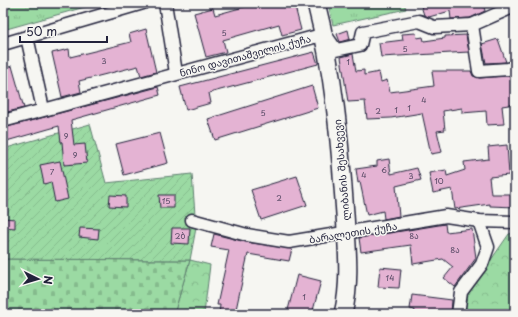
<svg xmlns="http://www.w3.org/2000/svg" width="518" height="317" viewBox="0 0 518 317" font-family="'Playpen Sans','Noto Sans Georgian',sans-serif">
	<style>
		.forest { fill: url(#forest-crowns); stroke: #5e7e6f }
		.cemetery { fill: url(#cemetery-stones); stroke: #5e7e6f }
		.park { fill: url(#park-tufts); stroke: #5e7e6f }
		.garden { fill: url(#garden-furrows); stroke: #5e7e6f }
		.building { fill: #e4b3d3; stroke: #22223b }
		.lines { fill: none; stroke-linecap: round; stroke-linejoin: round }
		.street-casing { stroke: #22223b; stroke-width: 15 }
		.secondary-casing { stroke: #22223b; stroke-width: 20 }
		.street { stroke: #f6f6f2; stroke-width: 12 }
		.secondary { stroke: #f6f6f2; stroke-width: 17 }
		.labels { text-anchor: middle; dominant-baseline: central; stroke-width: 3; stroke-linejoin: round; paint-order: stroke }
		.number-label { font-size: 8px; fill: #524661 }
		.street-label { font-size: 10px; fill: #22223b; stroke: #f6f6f2 }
	</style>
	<defs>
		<pattern id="forest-crowns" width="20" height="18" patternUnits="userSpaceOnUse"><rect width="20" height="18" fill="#9bdaa3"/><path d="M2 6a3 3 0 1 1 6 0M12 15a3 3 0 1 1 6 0" fill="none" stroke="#85bb8d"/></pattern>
		<pattern id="cemetery-stones" width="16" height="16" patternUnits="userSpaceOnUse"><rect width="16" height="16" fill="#9bdaa3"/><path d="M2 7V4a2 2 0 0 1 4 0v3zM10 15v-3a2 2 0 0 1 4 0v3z" fill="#85bb8d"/></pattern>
		<pattern id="park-tufts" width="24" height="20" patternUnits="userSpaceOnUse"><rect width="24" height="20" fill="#9bdaa3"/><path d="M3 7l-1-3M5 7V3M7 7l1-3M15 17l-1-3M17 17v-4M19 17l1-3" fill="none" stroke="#85bb8d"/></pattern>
		<pattern id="garden-furrows" width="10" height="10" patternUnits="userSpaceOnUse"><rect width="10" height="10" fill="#9bdaa3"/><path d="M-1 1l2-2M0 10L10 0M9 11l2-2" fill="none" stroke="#85bb8d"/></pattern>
	</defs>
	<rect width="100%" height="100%" fill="#f6f6f2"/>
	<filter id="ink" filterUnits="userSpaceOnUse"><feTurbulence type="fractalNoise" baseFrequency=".025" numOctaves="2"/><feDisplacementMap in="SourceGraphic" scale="8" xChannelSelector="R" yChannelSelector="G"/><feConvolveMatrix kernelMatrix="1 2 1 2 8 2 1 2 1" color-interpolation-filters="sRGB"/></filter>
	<g filter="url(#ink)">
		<!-- forest -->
		<g class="forest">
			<path d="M515,233V314H465L468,293L509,234Z"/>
			<path d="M190,260L210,265L204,314H174Z"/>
		</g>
		<!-- cemetery -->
		<path class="cemetery" d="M3,259L190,260L174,314H3Z"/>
		<!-- park -->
		<g class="park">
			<path d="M3,3H99L3,30Z"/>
			<path d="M328,3H404L406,9L333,25Z"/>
		</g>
		<!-- garden -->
		<path class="garden" d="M90,124L106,183L192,174L196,228L190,260L3,259V149Z"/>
		<!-- building -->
		<g class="building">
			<path d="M258,3H294L301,30L282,35L279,24L223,40L226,52L206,57L194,13L213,8L215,15Z"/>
			<path d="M431,3H483L485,11L470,18L451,19L450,11L429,17L424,15L421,6Z"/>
			<path d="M146,29L156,72L141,76L138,66L79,81L81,92L62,97L52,53L69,49L70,57L131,42L129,34Z"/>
			<path d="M348,30L350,39L340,42L337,34Z"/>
			<path d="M416,33L417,38L423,37L424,41L445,38V36L466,35L469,52L381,57L379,43L403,40L402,34Z"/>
			<path d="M498,39L506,62L486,63L482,44Z"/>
			<path d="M314,52L318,64L209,93L211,103L186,110L180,87Z"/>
			<path d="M353,54L356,71L364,70V75L379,72L381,82L387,80L390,92L434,86L432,71H471L473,76L480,78L515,75V104L502,106L504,124L487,125L486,111L462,113V108L443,111L445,130L437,131L442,152L431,154L422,113L391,118L367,119L365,101L348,102L341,57Z"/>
			<path d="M12,66L24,108L3,113V69Z"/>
			<path d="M312,86L318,108L215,140L208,119Z"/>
			<path d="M158,87L160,95L71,120L74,145L85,144L87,163L64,165L62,142H61L59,126L3,142V128Z"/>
			<path d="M160,133L168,163L124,175L116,144Z"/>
			<path d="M507,145L509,175L489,177L491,194H515V207L490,206V204L455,209L452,189L433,193L429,173L446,170L447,176L465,170L464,162L489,159L488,147Z"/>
			<path d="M389,159L391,174L417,168L421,180L396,186L399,216L384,219L383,211L367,215L360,182L358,183L356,169L377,166V161Z"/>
			<path d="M60,161L68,199L55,202L51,182L44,184L40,165Z"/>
			<path d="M297,176L307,205L261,220L251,190Z"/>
			<path d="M110,195L126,196V207L109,206Z"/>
			<path d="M159,195H174V208H160Z"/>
			<path d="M3,218L15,219V228L3,227Z"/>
			<path d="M445,224L446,232L472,229L476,258L455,287L444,278L453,267L443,259L413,264L411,245L361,252L359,238Z"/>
			<path d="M80,228L99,229L98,239L79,237Z"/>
			<path d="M172,228H190L189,244L171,243Z"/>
			<path d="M214,234L246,242L292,249L289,261L248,254L235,314H219L220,305H217L229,250L211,247Z"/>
			<path d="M380,267L401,269L399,288L378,287Z"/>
			<path d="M297,275L321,281L312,314H287Z"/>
			<path d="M412,295L452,300L451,314H414L415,310L410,309Z"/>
		</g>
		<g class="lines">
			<!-- street casing -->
			<g class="street-casing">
				<g id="street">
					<path d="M165,3L176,73"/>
					<path d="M472,25L479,71L508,69L515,67"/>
					<path d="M27,37L43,109"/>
					<path d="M3,44L143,3"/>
					<path d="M3,121L325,34L336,50L360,45L363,32L419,21L434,27L472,25L515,6"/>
					<path d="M192,220L247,235L289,242L446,216L479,221L515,222"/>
					<path d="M458,314L461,292L482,264L488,247L479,221"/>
				</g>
			</g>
			<!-- secondary casing -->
			<g class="secondary-casing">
				<path id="secondary" d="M316,3C334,72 340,143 345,214C347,247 351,282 343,314"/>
			</g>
			<!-- street -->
			<use href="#street" class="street"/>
			<!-- secondary -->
			<use href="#secondary" class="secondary"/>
		</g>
	</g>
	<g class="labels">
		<!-- number labels -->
		<g class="number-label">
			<text x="224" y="33">5</text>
			<text x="405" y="49">5</text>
			<text x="104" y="61">3</text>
			<text x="348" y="62">1</text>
			<text x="424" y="100">4</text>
			<text x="409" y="108">1</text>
			<text x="396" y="110">1</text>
			<text x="378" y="111">2</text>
			<text x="263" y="113">5</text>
			<text x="66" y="136">9</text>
			<text x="75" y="155">9</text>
			<text x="384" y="170">6</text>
			<text x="52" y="172">7</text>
			<text x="364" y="175">4</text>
			<text x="411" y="176">3</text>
			<text x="439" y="181">10</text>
			<text x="279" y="198">2</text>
			<text x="166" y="201">15</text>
			<text x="180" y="236">2ბ</text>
			<text x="414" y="236">8ა</text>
			<text x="455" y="250">8ა</text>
			<text x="390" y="278">14</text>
			<text x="304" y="297">1</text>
		</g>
		<!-- street labels -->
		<g class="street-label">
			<text transform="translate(245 55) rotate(-15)">ნინო დავითაშვილის ქუჩა</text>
			<text transform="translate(341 170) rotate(-95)">ლიბანის შესახვევი</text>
			<text transform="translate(353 232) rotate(-9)">ბარალეთის ქუჩა</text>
		</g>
	</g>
	<!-- margin -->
	<rect width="518" height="317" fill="none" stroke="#f6f6f2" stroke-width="16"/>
	<rect x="8" y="8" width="502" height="301" fill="none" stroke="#22223b" stroke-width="1.5" filter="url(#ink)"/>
	<!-- north arrow -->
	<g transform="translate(38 279) rotate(95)" stroke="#f6f6f2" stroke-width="3" paint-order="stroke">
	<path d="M0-3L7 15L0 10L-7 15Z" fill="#22223b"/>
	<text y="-6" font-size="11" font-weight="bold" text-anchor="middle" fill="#22223b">N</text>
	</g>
	<!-- scale -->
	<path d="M20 36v6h87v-6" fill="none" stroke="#22223b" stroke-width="2"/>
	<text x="26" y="36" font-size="12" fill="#22223b" stroke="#f6f6f2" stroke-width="3" paint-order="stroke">50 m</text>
</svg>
